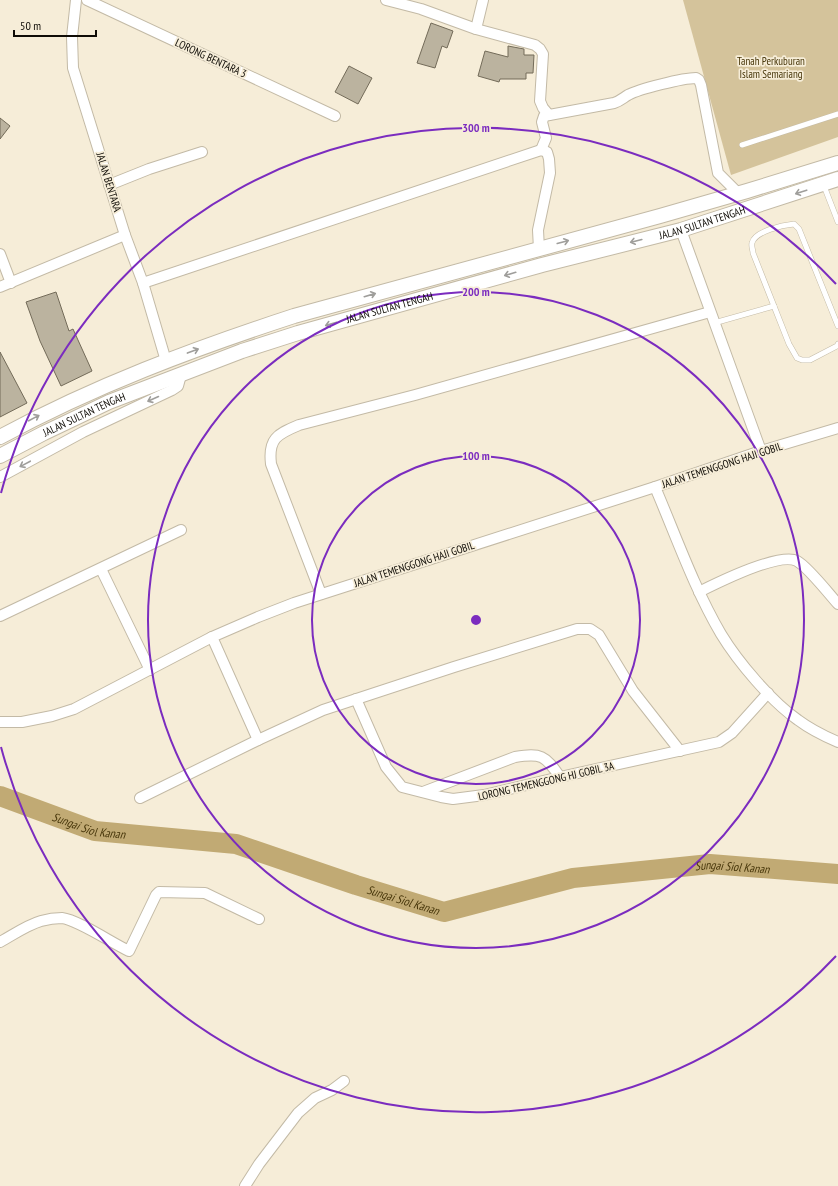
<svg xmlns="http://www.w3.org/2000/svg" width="838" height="1186" viewBox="0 0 838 1186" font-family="'PT Sans Narrow',sans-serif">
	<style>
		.green { fill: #d4c39b }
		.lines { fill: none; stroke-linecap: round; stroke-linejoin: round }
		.river { stroke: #c1aa74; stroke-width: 20 }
		.building { fill: #bbb39f; stroke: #736b59 }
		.service-casing { stroke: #c3baa6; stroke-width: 6 }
		.minor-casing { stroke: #c3baa6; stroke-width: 12 }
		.secondary-casing { stroke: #c3baa6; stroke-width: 16 }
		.service { stroke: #fff; stroke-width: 5 }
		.minor { stroke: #fff; stroke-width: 10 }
		.secondary { stroke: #fff; stroke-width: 14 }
		.oneway { stroke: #9f9e9b }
		.ring { fill: none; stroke: #7b2cbf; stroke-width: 2 }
		.labels { text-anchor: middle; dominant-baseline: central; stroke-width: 3.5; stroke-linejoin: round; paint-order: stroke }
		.street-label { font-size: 11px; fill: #0f0c06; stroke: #f6edd8 }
		.park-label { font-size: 11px; fill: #453407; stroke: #f6edd8 }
		.water-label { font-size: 12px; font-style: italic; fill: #48370b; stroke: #f6edd8 }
		.centre { fill: #7b2cbf; stroke: #f6edd8; stroke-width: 2 }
		.ring-label { font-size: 12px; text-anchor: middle; font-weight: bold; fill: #7b2cbf; stroke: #f6edd8; stroke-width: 3.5; stroke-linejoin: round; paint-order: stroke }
	</style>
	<rect width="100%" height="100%" fill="#f6edd8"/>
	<!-- green -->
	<path class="green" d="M683,0H838V137L731,175Z"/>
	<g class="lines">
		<!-- river -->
		<path class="river" id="s1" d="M0,796L95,831L236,844L356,885L444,912L573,878L710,864L838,874"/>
	</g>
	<!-- building -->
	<g class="building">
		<path d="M431,23L453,31L447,48L442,46L435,68L417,63Z"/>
		<path d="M508,46L524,49V55H534L533,73H526V79H500L499,82L478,76L485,51L508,57Z"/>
		<path d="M349,66L372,78L358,104L335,92Z"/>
		<path d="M0,118L10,126L0,139Z"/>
		<path d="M56,292L69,331L73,329L92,371L61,386L40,341L26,302Z"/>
		<path d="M0,352L27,403L0,417Z"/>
	</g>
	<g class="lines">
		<!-- service casing -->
		<g class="service-casing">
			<g id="service">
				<path d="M742,145L838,114"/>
				<path d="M824,186L838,222"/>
				<path d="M714,323L774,306"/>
				<path d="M838,326L799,229L794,224C783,225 755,231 752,243C751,246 753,250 753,253L789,344L797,358L802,360H810L837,346L838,344"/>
			</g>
		</g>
		<!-- minor casing -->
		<g class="minor-casing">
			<g id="minor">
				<path d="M76,0L72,37L73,68L125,235L143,283L166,361"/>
				<path d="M87,0L335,116"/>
				<path d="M386,0L421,9L476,29L535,45L540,49L543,54L540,101L543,108L549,115"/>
				<path d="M476,29L483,0"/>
				<path d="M541,150L546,138L542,122L544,116L614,103C620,101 623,98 628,95C639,89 683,78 696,78L699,80L701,85L718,173L739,194"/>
				<path d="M109,185L149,169L202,152"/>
				<path d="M681,230L761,451"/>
				<path d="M0,254L11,283"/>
				<path d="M143,283L541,150L547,152L549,159L550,173L538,230L539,249"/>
				<path d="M0,287L125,235"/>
				<path d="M0,477L83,432L172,390L178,386L181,375"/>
				<path d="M655,487C676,536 694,588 721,634C738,662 771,701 798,720C810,729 824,736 838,742"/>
				<path d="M101,569L150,670"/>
				<path d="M699,592C717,583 779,552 797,561C808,567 829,594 838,604"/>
				<path d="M321,594L271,464C268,439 277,434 299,425L415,395L710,312"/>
				<path d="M0,616L181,530"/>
				<path d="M212,637L258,740"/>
				<path d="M356,699L386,767L402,787L441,797L453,799L484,795L560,777L719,742L732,733L768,693"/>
				<path d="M0,722H22L52,716L74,709L212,637L258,617L294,603L655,487L761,451L838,428"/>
				<path d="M423,792L515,757C541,753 545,755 560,777"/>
				<path d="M140,798L258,740L323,710L454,667L577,629H590L599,635L633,691L680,751"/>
				<path d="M0,942C13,935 27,925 41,921C48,919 55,918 62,918C78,920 112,943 129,951L156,895L159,892L205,893L259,919"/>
				<path d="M245,1186L259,1164L298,1113L315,1098L332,1090L344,1081"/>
			</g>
		</g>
		<!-- secondary casing -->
		<g class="secondary-casing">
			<g id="secondary">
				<path d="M0,437C94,386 193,349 294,316L660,216L747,191L838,163"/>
				<path id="s2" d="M0,456L44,433L109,402L242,351L298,333L542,265L681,230L838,179"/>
			</g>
		</g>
		<!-- service -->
		<use href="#service" class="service"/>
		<!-- minor -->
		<use href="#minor" class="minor"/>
		<!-- secondary -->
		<use href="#secondary" class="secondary"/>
	</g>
	<!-- one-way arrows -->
	<defs><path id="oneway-shaft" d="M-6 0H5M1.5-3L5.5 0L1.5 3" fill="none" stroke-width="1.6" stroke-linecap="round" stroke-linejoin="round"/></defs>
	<g class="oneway">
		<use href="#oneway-shaft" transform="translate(801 192) rotate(162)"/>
		<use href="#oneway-shaft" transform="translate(636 241) rotate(166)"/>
		<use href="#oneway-shaft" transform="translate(563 242) rotate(-15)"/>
		<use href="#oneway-shaft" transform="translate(510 274) rotate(164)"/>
		<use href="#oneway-shaft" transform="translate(370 295) rotate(-16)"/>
		<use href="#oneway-shaft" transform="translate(331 324) rotate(164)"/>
		<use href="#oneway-shaft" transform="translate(193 351) rotate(-20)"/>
		<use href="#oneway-shaft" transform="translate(153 399) rotate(156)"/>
		<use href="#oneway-shaft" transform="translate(34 418) rotate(-28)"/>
		<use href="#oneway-shaft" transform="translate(25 464) rotate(152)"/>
	</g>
	<!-- distance rings -->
	<g class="ring">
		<circle cx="476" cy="620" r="164"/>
		<circle cx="476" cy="620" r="328"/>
		<path d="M836 956A492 492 0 0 1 1 747M1 493A492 492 0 0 1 836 284"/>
	</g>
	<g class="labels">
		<!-- street labels -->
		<g class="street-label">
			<text transform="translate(211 58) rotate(25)">LORONG BENTARA 3</text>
			<text transform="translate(109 182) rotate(73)">JALAN BENTARA</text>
			<text stroke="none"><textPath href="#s2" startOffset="742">JALAN SULTAN TENGAH</textPath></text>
			<text stroke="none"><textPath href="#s2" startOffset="418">JALAN SULTAN TENGAH</textPath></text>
			<text stroke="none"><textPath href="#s2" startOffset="94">JALAN SULTAN TENGAH</textPath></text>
			<text transform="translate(722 465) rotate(-18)">JALAN TEMENGGONG HAJI GOBIL</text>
			<text transform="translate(414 564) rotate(-18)">JALAN TEMENGGONG HAJI GOBIL</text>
			<text transform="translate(546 781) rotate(-13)">LORONG TEMENGGONG HJ GOBIL 3A</text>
		</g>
		<!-- park labels -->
		<g class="park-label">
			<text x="771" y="61">Tanah Perkuburan<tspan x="771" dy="13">Islam Semariang</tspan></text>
		</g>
		<!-- water labels -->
		<g class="water-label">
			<text stroke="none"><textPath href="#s1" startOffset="94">Sungai Siol Kanan</textPath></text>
			<text stroke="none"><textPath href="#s1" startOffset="755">Sungai Siol Kanan</textPath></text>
			<text stroke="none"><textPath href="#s1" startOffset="419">Sungai Siol Kanan</textPath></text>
		</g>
	</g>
	<circle cx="476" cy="620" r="6" class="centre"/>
	<g class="ring-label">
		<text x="476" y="132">300 m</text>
		<text x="476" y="296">200 m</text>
		<text x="476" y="460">100 m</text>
	</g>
	<!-- scale -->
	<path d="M14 30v6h82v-6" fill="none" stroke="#0f0c06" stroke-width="2"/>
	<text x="20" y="30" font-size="12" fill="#0f0c06" stroke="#f6edd8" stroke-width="3" paint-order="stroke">50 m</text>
</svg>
